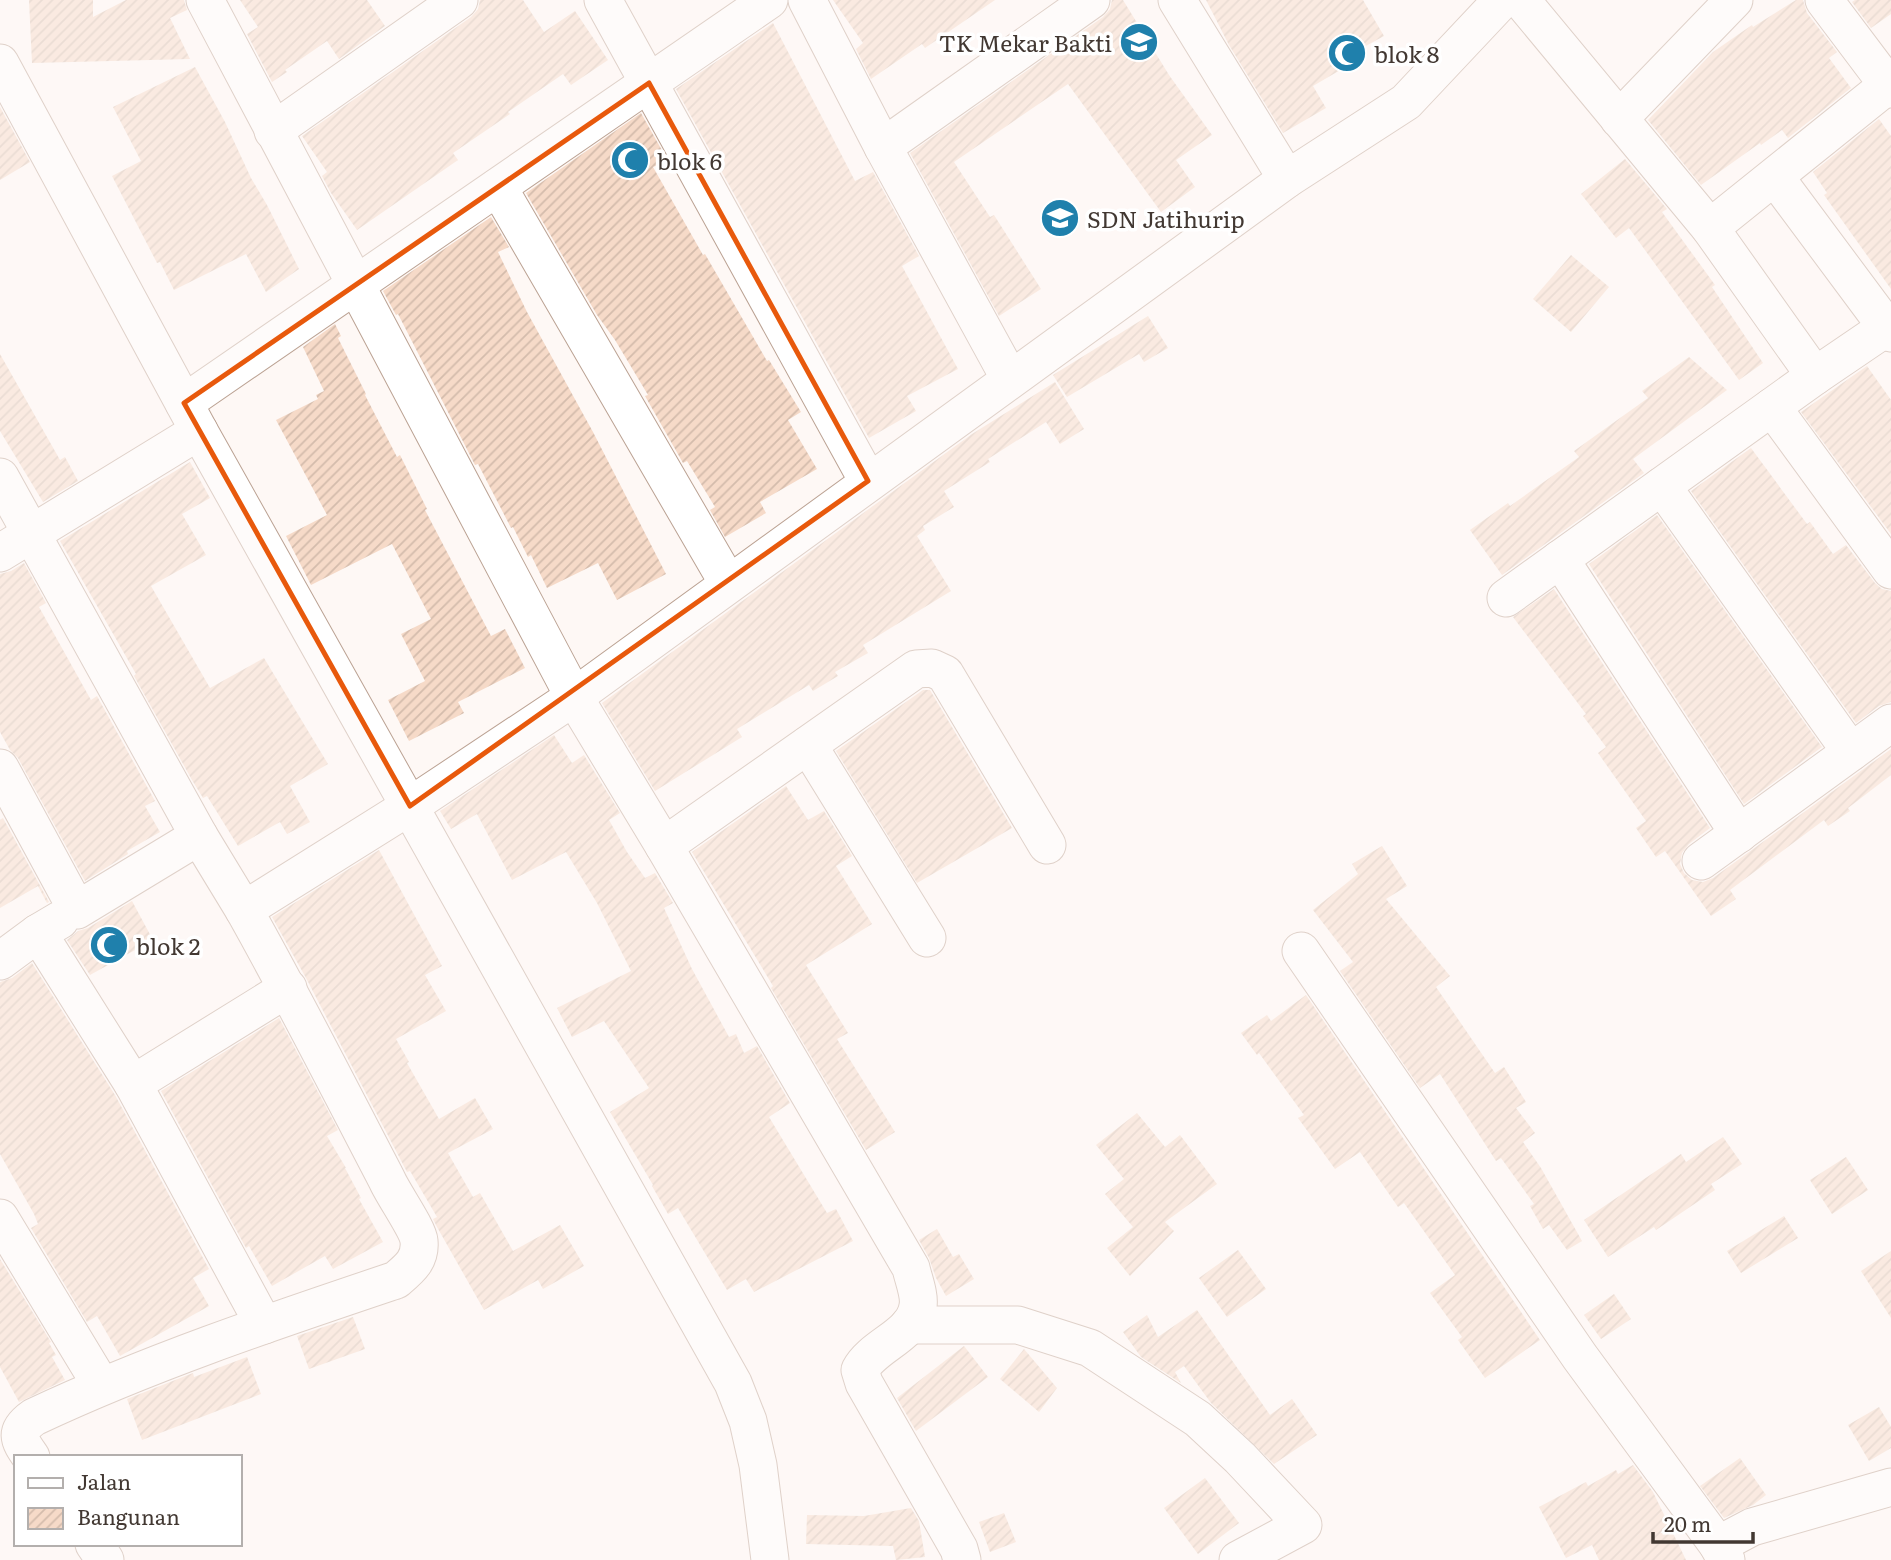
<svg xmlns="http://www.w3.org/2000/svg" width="1891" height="1560" viewBox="0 0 1891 1560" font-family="Literata,serif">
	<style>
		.building { fill: url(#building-hatch) }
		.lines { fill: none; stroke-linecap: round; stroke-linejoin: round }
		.minor-casing { stroke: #bba293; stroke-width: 39 }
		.minor { stroke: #fff; stroke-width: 37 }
		.marked { fill: none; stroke: #e8590c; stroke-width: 5; stroke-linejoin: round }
		.labels { text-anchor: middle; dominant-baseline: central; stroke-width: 7; stroke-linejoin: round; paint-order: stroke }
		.poi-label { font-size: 23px; fill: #423832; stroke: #fff; text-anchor: start }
	</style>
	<defs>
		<pattern id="building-hatch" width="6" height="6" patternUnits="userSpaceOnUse" patternTransform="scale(1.75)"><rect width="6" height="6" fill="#f6dac8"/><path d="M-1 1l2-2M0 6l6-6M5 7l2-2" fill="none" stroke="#d4bcac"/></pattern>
	</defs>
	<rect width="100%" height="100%" fill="#fef8f5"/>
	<!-- building -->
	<g class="building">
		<path d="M29,0H93V17L126,0H184L187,10L170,18L190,59L32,63Z"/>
		<path d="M240,0H367L385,26L339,59L327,41L285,70L287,72L272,82L247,34L258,27Z"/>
		<path d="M480,0H523L544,32L575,11L608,60L571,85L563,74L508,112L510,114L453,153L458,160L357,230L331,193L322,176L327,172L302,136L471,17L478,9Z"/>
		<path d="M833,0H995L925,48L922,44L871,79L856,49L863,43Z"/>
		<path d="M1112,0H1123L1169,75L1212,135L1176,160L1195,187L1161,212L1068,84L954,162L990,217L994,215L1041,289L999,316L910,153L1103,17L1110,9Z"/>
		<path d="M1206,0H1363L1384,36L1362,48L1366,55L1313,86L1326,108L1283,133L1229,45Z"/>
		<path d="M1796,0H1803L1807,13L1837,52L1829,58L1851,88L1788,138L1782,130L1761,145L1760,143L1701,185L1648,120L1713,52L1752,25L1753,27Z"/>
		<path d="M1855,0H1891V14L1871,28L1852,2Z"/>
		<path d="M773,23L855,181L873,172L919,256L902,266L958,369L907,396L916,411L869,438L676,89Z"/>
		<path d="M195,67L225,122L251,178L267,205L299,269L266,292L246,254L174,290L160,262L157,263L112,176L141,161L113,107Z"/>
		<path d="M0,107L30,162L0,180Z"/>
		<path d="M641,113L668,161L653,167L703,255L705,254L767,361L769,360L801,412L788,420L817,469L760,502L766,513L725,537L710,510L715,507L687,461L683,463L645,396L648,395L615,340L597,315L526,193Z"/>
		<path d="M1879,119L1891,136V289L1824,195L1827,193L1813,172Z"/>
		<path d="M1625,159L1667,209L1662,212L1715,285L1712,287L1763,363L1739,380L1629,228L1616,238L1581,194Z"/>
		<path d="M491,217L509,247L498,252L527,312L593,432L666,574L617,600L598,563L547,588L531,555L528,557L513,527L511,528L478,464L475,465L398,314L396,315L383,291Z"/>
		<path d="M1571,255L1609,287L1571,332L1533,299Z"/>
		<path d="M1148,316L1168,348L1144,362L1139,354L1067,397L1053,375Z"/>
		<path d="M335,324L341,336L338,338L366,394L365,395L397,457L400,455L427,509L425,510L491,636L505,629L525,668L458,702L464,713L409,741L388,700L425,681L401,634L431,619L392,544L311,585L286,536L327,515L276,420L318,399L316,395L324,391L303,347Z"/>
		<path d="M0,354L60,460L65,457L78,481L43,502L0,431Z"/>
		<path d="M1689,357L1727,390L1633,459L1644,473L1502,575L1470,530L1508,503L1510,506L1579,457L1574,451L1648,398L1642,391Z"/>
		<path d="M1867,366L1891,400V534L1801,412Z"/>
		<path d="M1055,382L1084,429L1060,444L1046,422L988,459L990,462L944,491L954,507L923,526L925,530L917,536L951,591L863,645L868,653L835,672L838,676L813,691L809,685L737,729L742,737L655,791L602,703L972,434Z"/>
		<path d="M1751,448L1807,524L1810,522L1833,554L1846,545L1875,583L1882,589L1891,591V702L1879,706L1856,723L1691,491Z"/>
		<path d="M190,462L210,498L182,514L206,555L151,586L210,688L264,658L328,764L290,786L310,822L287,834L280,822L238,846L207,796L203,798L192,780L134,676L136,674L60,541Z"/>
		<path d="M1657,515L1822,747L1744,804L1589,564Z"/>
		<path d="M24,563L46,603L39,607L91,700L97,696L155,801L145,806L160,832L127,851L128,854L85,881L18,758L10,750L0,732V574L11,571Z"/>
		<path d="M1554,589L1710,828L1689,844L1682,853L1680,864L1684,873L1692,880L1703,882L1713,878L1891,749V775L1848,808L1850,811L1828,826L1824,820L1730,890L1736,899L1711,916L1665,851L1656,857L1636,828L1646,821L1598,753L1606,747L1583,716L1586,714L1513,617Z"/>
		<path d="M923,690H930L1012,828L917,883L836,751Z"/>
		<path d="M554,735L572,763L584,755L620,813L609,820L627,852L645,878L655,873L673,903L664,908L692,969L729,1037L736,1034L744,1053L757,1046L790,1103L769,1117L827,1213L836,1209L853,1241L754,1292L746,1279L727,1290L678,1208L668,1214L652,1186L653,1185L610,1112L649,1088L604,1021L572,1037L557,1008L631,971L597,903L566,852L512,880L477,814L451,829L440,811Z"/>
		<path d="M786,786L808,820L824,811L852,856L836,866L872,924L806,965L848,1033L837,1039L895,1132L866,1150L771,988L773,986L692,852Z"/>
		<path d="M3,818L49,902L47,903L38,886L0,908V820Z"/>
		<path d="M1382,846L1407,886L1386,899L1450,976L1436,987L1495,1073L1504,1067L1526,1102L1516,1108L1535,1133L1523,1142L1541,1168L1582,1241L1567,1250L1549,1225L1543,1229L1530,1206L1534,1204L1501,1158L1496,1161L1440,1074L1420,1088L1340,971L1353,962L1313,910L1358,874L1352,864Z"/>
		<path d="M379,850L442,966L425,975L446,1011L396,1039L409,1062L407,1063L439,1119L475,1098L493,1129L448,1153L473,1197L480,1193L513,1251L560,1225L584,1266L543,1289L538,1280L484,1310L437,1227L433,1219L437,1217L410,1171L407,1172L306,978L272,917Z"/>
		<path d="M132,901L153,940L90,975L67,940L78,931L88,928Z"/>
		<path d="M32,963L115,1095L209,1269L193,1278L209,1306L120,1356L97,1316L87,1322L31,1228L38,1224L34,1214L0,1154V982L12,978Z"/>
		<path d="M1306,995L1540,1340L1485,1378L1458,1340L1462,1337L1430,1293L1455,1275L1404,1203L1398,1207L1360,1152L1335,1169L1298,1118L1304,1115L1259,1053L1257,1055L1241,1033L1267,1015L1271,1021Z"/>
		<path d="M279,1018L338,1130L327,1136L346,1168H345L361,1198L359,1199L383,1242L333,1269L325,1256L272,1286L249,1246L246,1248L161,1091Z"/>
		<path d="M1137,1113L1165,1147L1180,1135L1217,1184L1165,1222L1174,1231L1130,1276L1107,1248L1133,1227L1105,1194L1124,1179L1096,1145Z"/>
		<path d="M1723,1137L1742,1164L1711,1184L1715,1190L1656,1230L1654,1227L1608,1257L1584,1220L1681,1154L1686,1162Z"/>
		<path d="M1846,1157L1868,1190L1832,1214L1810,1180Z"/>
		<path d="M1784,1216L1798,1238L1741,1273L1727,1251Z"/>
		<path d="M937,1229L953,1257L959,1254L974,1279L946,1296L936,1278L929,1258L919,1240Z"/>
		<path d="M1238,1250L1266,1289L1227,1317L1199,1278Z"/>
		<path d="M1891,1251V1318L1861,1271Z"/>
		<path d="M0,1259L51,1342L49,1343L56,1355L52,1357L65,1380L19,1402L0,1367Z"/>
		<path d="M1614,1294L1631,1319L1601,1339L1584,1315Z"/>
		<path d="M1197,1310L1270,1415L1292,1399L1317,1435L1274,1464L1211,1403L1184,1366L1175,1372L1181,1383L1141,1357L1123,1332L1147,1315L1158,1337Z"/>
		<path d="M353,1317L365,1349L309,1369L297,1336Z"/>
		<path d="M964,1346L988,1377L916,1431L897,1398Z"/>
		<path d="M1024,1349L1057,1388L1039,1412L1000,1379Z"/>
		<path d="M247,1357L261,1394L142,1440L127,1399L193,1373L194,1377Z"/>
		<path d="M1879,1407L1891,1427V1448L1869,1461L1848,1425Z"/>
		<path d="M1740,1458L1766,1495L1753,1505L1724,1518L1700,1486Z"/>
		<path d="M1633,1465L1653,1492L1686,1560H1599L1592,1545L1566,1558L1539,1507L1586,1482L1588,1486L1616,1470L1618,1474Z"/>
		<path d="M1205,1478L1239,1523L1198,1554L1164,1508Z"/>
		<path d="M911,1508L919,1521L925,1557L896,1560L893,1546L806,1544L807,1515L864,1516Z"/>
		<path d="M1004,1513L1016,1542L990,1552L979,1522Z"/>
	</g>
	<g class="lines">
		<!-- minor casing -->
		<g class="minor-casing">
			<g id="minor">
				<path d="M205,0L574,697L664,846L916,669L932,668L945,674L1047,845"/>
				<path d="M603,0L868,481"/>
				<path d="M807,0L883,147L1010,379"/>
				<path d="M1177,0L1287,179"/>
				<path d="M1824,0L1891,89"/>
				<path d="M0,63L199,431L733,1383L748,1421L758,1465L770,1560"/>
				<path d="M1619,119L1734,0"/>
				<path d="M273,131L459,0"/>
				<path d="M883,147L1091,0"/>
				<path d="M1775,177L1891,333"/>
				<path d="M498,187L728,583"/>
				<path d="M1710,228L1888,85"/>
				<path d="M1815,376L1887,327"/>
				<path d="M184,403L769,0"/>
				<path d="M1772,407L1891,570"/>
				<path d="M0,477L199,836"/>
				<path d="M1662,486L1851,752"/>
				<path d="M0,553L199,431"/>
				<path d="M1560,559L1739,834"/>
				<path d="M1506,598L1815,376L1710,228L1521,0"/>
				<path d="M808,745L927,938"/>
				<path d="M0,768L77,910L199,836L244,910"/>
				<path d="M664,846L911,1268C913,1278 920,1295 918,1306C914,1336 873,1345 860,1370L864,1383L959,1549L962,1560"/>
				<path d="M1701,861L1891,723"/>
				<path d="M38,933L133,1084L264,1325"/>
				<path d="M1301,951L1580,1357L1718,1545"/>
				<path d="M0,961L38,933L60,920"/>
				<path d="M133,1084L288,988"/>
				<path d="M0,1218L101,1385"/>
				<path d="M909,1325H1018L1090,1348L1198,1419L1240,1458L1303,1525L1238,1560"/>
				<path d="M31,1457C18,1439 14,1431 34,1417C151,1362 274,1321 396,1280C409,1269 421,1260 419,1241C418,1229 393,1194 387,1180C340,1090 294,999 244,910L410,806L574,697L1287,179L1406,102L1502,0"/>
				<path d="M94,1544L105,1560"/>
				<path d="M1726,1560L1718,1545L1752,1527L1891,1487"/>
			</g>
		</g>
		<!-- minor -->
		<use href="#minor" class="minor"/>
	</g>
	<!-- marked area -->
	<path d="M0 0H1891V1560H0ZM649,83L868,481L410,806L184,403Z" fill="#fef8f5" fill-opacity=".55" fill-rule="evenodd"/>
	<path class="marked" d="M649,83L868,481L410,806L184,403Z"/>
	<!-- icons -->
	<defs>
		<g id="school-disc" transform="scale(2.0125)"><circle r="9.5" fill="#1f80ac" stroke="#fff"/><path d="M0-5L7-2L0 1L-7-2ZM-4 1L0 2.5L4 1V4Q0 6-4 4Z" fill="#fff"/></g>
		<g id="mosque-disc" transform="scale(2.0125)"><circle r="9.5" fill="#1f80ac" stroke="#fff"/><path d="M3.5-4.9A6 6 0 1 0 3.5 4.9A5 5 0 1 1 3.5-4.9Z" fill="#fff"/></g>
	</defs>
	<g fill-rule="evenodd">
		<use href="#school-disc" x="1139" y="42"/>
		<use href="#mosque-disc" x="1347" y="53"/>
		<use href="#mosque-disc" x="630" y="160"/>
		<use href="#school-disc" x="1060" y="218"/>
		<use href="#mosque-disc" x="109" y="945"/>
	</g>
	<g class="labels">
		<!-- poi labels -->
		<g class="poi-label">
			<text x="1112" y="42" text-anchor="end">TK Mekar Bakti</text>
			<text x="1374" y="53">blok 8</text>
			<text x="657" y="160">blok 6</text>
			<text x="1087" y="218">SDN Jatihurip</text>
			<text x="136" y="945">blok 2</text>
		</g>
	</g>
	<!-- legend -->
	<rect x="14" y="1455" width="228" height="91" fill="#ffffff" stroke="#b3afad" stroke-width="2"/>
	<rect x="28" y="1478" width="35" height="10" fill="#ffffff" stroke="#b3afad" stroke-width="2"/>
	<text x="77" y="1490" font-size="21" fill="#423832">Jalan</text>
	<rect x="28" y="1508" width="35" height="21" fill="url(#building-hatch)" stroke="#b3afad" stroke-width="2"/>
	<text x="77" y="1525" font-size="21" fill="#423832">Bangunan</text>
	<!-- scale -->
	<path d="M1653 1532v10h100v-10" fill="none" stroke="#423832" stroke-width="3.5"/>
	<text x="1664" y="1532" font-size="21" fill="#423832" stroke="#ffffff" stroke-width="5" paint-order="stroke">20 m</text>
</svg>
